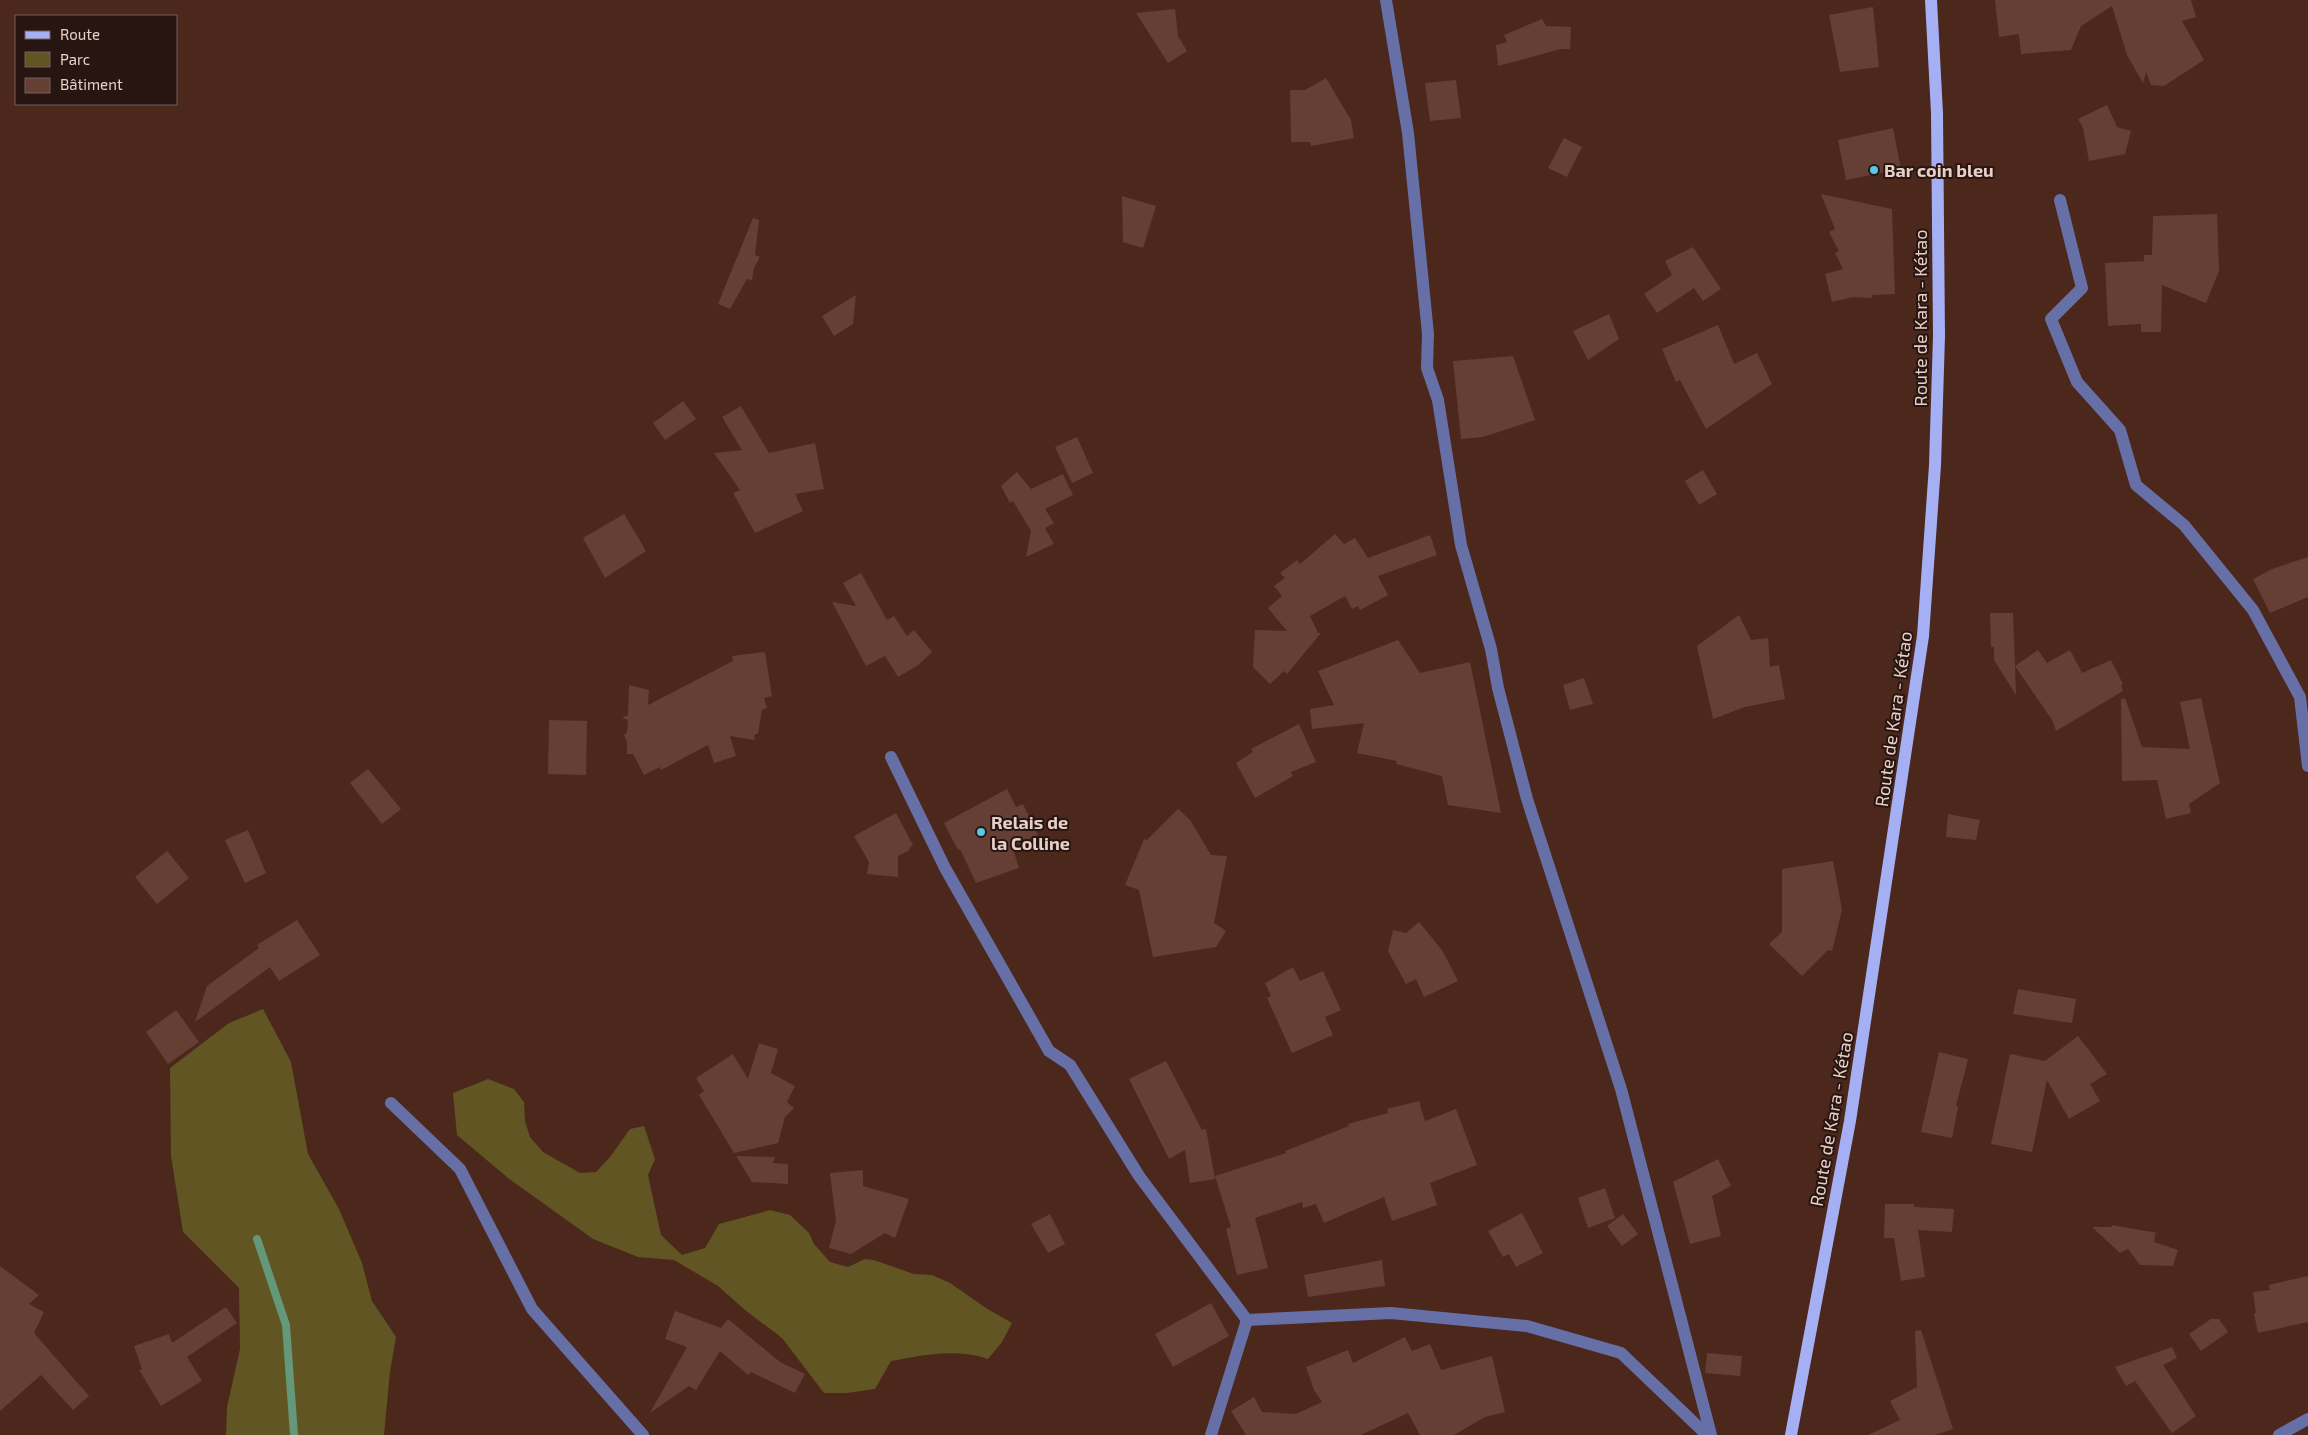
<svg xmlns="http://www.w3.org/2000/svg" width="2308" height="1435" viewBox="0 0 2308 1435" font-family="'Exo 2',sans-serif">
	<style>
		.green { fill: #605523 }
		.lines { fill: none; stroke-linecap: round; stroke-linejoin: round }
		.stream { stroke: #649878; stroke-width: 8 }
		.building { fill: #663f34 }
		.minor { stroke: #676fa7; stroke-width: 12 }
		.major { stroke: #a5b0f4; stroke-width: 12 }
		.poi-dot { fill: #59c8e4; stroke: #261510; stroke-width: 2 }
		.labels { text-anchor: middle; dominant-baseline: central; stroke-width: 4; stroke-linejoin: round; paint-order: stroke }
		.poi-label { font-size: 18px; font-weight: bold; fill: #e8cfc8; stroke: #261510; text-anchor: start }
		.street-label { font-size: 18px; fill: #e8cfc8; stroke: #261510 }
	</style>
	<rect width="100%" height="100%" fill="#4b271c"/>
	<!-- green -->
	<g class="green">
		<path d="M263,1009L291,1062L308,1154L339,1209L362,1263L372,1301L396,1337L390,1372L384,1435H226L227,1407L240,1349L239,1288L183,1232L171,1156L170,1068L229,1023Z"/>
		<path d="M488,1079L514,1089L524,1102L525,1121L530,1137L543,1152L580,1173L596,1172L610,1157L630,1129L644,1126L655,1159L648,1175L661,1235L682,1255L705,1248L719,1224L770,1210L790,1215L809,1233L814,1244L830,1262L848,1267L865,1259L874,1260L914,1274L932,1275L950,1283L986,1308L1012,1323L1002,1342L988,1359C957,1348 923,1355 891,1361L875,1389L847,1393H824L782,1338L745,1310L718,1286L674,1260L638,1257L593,1239L508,1178L457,1135L453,1093Z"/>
	</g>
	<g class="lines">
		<!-- stream -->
		<path class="stream" d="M257,1239L286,1325L294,1435"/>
	</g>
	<!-- building -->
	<g class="building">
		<path d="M1995,0H2191L2196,17L2182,21L2204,60L2164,86L2151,85L2146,72L2143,83L2127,55L2112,6L2081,26L2071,50L2021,54L2019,34L1999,37Z"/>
		<path d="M1873,7L1879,67L1840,72L1829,15Z"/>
		<path d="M1175,9L1178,36L1187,51L1168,63L1136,13Z"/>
		<path d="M1542,19L1546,26L1571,27L1570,49H1561L1498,66L1496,45L1507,42L1504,35Z"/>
		<path d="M1326,78L1351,120L1354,138L1311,146L1310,142H1291L1290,90H1305Z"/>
		<path d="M1456,80L1461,118L1430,121L1425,83Z"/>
		<path d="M2107,105L2117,127L2131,131L2125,154L2089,161L2083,128L2078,119Z"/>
		<path d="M1893,128L1901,169L1846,180L1838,140Z"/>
		<path d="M1564,138L1582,147L1567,177L1548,168Z"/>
		<path d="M1821,194L1892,209L1895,294L1872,295V298L1853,297L1832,302L1825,274L1843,269L1835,253L1839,251L1829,232L1835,229Z"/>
		<path d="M1122,196L1156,206L1143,248L1123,242Z"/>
		<path d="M2217,214L2219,271L2206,303L2162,285L2161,332H2141V324L2108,326L2105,263L2144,261V255H2152L2153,216Z"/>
		<path d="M753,218L759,220L755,255L760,257L754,268L752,280L747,279L730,309L718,304Z"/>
		<path d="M1693,247L1721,289L1703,301L1694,288L1657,313L1644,294L1672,275L1665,261Z"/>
		<path d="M856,295L853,324L834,336L822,316Z"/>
		<path d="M1609,314L1619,339L1588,360L1573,331Z"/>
		<path d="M1718,325L1734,364L1757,353L1772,384L1706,429L1680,380L1676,382L1662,349Z"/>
		<path d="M1513,356L1535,420L1483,437L1461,439L1453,361Z"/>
		<path d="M683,401L696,419L665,440L653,423Z"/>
		<path d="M741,406L769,453L815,443L824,489L795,494L803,511L755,533L733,493L740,490L714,453L742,450L722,417Z"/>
		<path d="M1077,437L1093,473L1072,483L1055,447Z"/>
		<path d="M1703,470L1717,494L1699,505L1685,481Z"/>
		<path d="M1017,472L1031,489L1063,474L1073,495L1045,509L1054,523L1045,528L1054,544L1026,557L1031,531L1013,501L1010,503L1001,486Z"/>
		<path d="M624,514L646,551L605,578L583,538Z"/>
		<path d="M1335,534L1344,544L1355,538L1368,558L1430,535L1437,555L1378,576L1388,595L1360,610L1358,606L1352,609L1345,596L1310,616L1318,633H1321L1287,674L1284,671L1270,684L1253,667L1255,630L1287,631L1268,608L1282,596L1274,586L1285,578L1280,573L1297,560L1300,564Z"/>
		<path d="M2308,557V597L2270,613L2253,579L2272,569Z"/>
		<path d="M861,573L887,620L894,616L907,636L914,630L932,652L917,666L898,677L885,656L866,666L832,602L856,606L843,583Z"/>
		<path d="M1990,613H2013L2015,666L2038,650L2047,663L2070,650L2082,673L2111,660L2123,684L2121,685L2123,691L2056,731L2052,720L2015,666L2016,695L1994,660V647H1991Z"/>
		<path d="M1739,615L1751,640L1768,638L1770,667L1779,665L1785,699L1745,707L1713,719L1697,646Z"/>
		<path d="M1398,640L1420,673L1470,662L1501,813L1448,805L1442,776L1396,764L1397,761L1357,753L1364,723L1312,729L1310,709L1334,705L1318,671Z"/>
		<path d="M765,652L772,696L764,698L767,708L762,710L758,734H755L754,740L730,736L736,756L714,763L708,745L661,770L660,767L644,775L633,754H627V742L624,735L627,733L628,720L622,718L628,715L629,685L649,690L648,705L733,661L732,656Z"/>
		<path d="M1584,678L1593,704L1570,710L1563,685Z"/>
		<path d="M2125,698L2142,747L2190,749L2180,702L2201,698L2220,783L2189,804L2191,813L2166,819L2157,780L2122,781L2121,699Z"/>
		<path d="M549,720L587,721L586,775L548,774Z"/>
		<path d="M1299,724L1316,762L1291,772L1293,776L1255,798L1236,763L1253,752L1251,749Z"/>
		<path d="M368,769L401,809L382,824L350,783Z"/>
		<path d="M1007,789L1016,807L1023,804L1038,835L1012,846L1019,868L976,883L960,849L958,850L944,823Z"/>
		<path d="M1178,809L1190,820L1211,855L1227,856L1214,923L1226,931L1216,947L1153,957L1139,890L1125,885L1144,839L1147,840Z"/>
		<path d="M896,813L913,845L909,848L910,850L898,856V877L867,874L869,862L854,836Z"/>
		<path d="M1948,814L1980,820L1976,840L1946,837Z"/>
		<path d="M248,830L266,873L245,883L225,840Z"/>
		<path d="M167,851L189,878L157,904L135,877Z"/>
		<path d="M1833,861L1842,910L1832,951L1828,950L1802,976L1769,944L1782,932V869Z"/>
		<path d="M297,920L320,955L279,981L270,967L195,1022L207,986L259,948L257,945Z"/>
		<path d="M1419,922L1442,950L1458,981L1424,997L1416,979L1406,984L1388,951L1393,930L1406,933Z"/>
		<path d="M1293,967L1300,981L1323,971L1341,1010L1325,1017L1333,1035L1292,1053L1267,998L1271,996L1265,983Z"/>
		<path d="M2018,989L2076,999L2072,1023L2013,1014Z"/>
		<path d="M176,1010L199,1042L168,1064L146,1032Z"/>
		<path d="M2078,1036L2107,1074L2090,1084L2100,1101L2069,1119L2047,1080L2032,1152L1991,1144L2010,1054L2045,1061Z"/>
		<path d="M759,1043L778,1049L771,1073L795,1086L787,1102L794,1108L785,1117L778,1143L734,1153L699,1095L704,1091L696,1078L733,1054L748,1079Z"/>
		<path d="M1939,1052L1968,1059L1956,1106L1958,1107L1952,1138L1921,1132Z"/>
		<path d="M1166,1061L1202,1130L1206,1129L1215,1179L1190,1183L1185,1150L1169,1159L1129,1079Z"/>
		<path d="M1419,1101L1425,1121L1456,1109L1477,1165L1430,1183L1437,1205L1392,1221L1384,1197L1324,1223L1316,1204L1303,1208L1302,1202L1255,1218L1268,1268L1237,1275L1226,1229L1231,1227L1215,1176L1286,1153L1285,1151L1349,1126L1348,1124L1388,1113L1387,1109Z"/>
		<path d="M736,1156L775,1157L773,1163L788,1164V1184L752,1182Z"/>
		<path d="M1718,1159L1731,1186L1712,1196L1721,1236L1690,1244L1673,1182Z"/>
		<path d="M863,1170V1186L909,1199L895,1238L885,1233L851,1254L829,1248L836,1221L830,1173Z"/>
		<path d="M1605,1188L1615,1218L1588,1228L1578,1198Z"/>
		<path d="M1885,1204H1914V1207L1954,1209L1952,1232L1918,1230L1925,1277L1901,1281L1894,1238H1884Z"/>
		<path d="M1522,1213L1543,1253L1516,1267L1509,1254L1503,1257L1488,1231Z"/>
		<path d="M1050,1214L1065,1244L1048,1253L1031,1224Z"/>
		<path d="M1623,1214L1638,1234L1622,1246L1607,1226Z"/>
		<path d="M2111,1225L2158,1233L2155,1234L2154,1242L2178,1250L2173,1266L2140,1265L2128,1249L2120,1253L2092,1227H2112Z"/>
		<path d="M1382,1260L1385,1286L1308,1297L1304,1275Z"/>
		<path d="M0,1266L39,1295L29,1304L44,1312L34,1333L89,1396L73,1410L41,1375L0,1411Z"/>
		<path d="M2308,1276V1322L2258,1333L2254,1314L2256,1313L2253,1292L2270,1290L2269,1285Z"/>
		<path d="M1211,1303L1229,1336L1173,1367L1155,1334Z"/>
		<path d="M226,1307L237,1323L187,1357L202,1381L161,1406L139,1370L142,1369L134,1346L169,1334L172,1343Z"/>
		<path d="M675,1311L721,1328L728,1319L780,1362L805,1374L795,1393L751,1372L748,1375L720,1351L696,1390L689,1386L650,1413L687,1347L665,1339Z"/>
		<path d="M2211,1319H2219L2228,1332L2201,1351L2189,1334Z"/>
		<path d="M1921,1330L1953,1429L1935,1435H1868L1900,1420L1890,1401L1917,1387L1915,1331Z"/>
		<path d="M1405,1337L1412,1351L1430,1344L1441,1370L1492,1356L1505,1412L1485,1417L1454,1435H1420L1408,1413L1361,1435H1246L1231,1411L1254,1397L1262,1412L1296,1414L1322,1402L1314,1390L1306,1367L1348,1350L1353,1363Z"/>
		<path d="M2172,1347L2177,1358L2163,1365L2196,1416L2172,1433L2135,1381L2126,1386L2115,1367Z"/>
		<path d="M1707,1353L1742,1356L1740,1376L1705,1373Z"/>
	</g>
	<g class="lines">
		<!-- minor -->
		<g class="minor">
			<path d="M1386,0L1408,133L1428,334L1427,368L1438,400L1461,545L1491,649L1498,688L1527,799L1621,1089L1711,1435"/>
			<path d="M2060,200L2082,288L2051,319L2077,382L2120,430L2136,485L2184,525L2253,610L2300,697L2308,766"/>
			<path d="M891,757L945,868L1049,1051L1070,1065L1139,1176L1247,1320"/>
			<path d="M391,1103L460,1169L532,1309L643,1435"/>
			<path d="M1247,1320L1391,1313L1527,1326L1621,1353L1707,1435"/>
			<path d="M1211,1435L1247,1320"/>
			<path d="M2279,1435L2308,1419"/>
		</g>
		<!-- major -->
		<path class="major" d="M1791,1435L1850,1121L1923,636L1935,465L1939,336L1937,113L1931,0"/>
	</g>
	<!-- markers -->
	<g class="poi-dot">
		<circle cx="1874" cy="170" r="5"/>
		<circle cx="981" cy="832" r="5"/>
	</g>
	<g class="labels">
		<!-- poi labels -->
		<g class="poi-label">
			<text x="1884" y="170">Bar coin bleu</text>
			<text x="991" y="822">Relais de<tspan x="991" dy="21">la Colline</tspan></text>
		</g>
		<!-- street labels -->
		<g class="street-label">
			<text transform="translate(1920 318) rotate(-90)">Route de Kara - Kétao</text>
			<text transform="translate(1893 719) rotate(-82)">Route de Kara - Kétao</text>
			<text transform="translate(1831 1119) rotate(-80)">Route de Kara - Kétao</text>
		</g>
	</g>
	<!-- legend -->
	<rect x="15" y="15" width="162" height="90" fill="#261510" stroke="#745f5a"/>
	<rect x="25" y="31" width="25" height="8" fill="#a5b0f4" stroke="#745f5a"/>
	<text x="60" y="40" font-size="15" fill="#e8cfc8">Route</text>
	<rect x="25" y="52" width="25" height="15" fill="#605523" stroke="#745f5a"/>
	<text x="60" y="65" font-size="15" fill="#e8cfc8">Parc</text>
	<rect x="25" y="78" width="25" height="15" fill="#663f34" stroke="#745f5a"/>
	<text x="60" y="90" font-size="15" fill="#e8cfc8">Bâtiment</text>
</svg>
